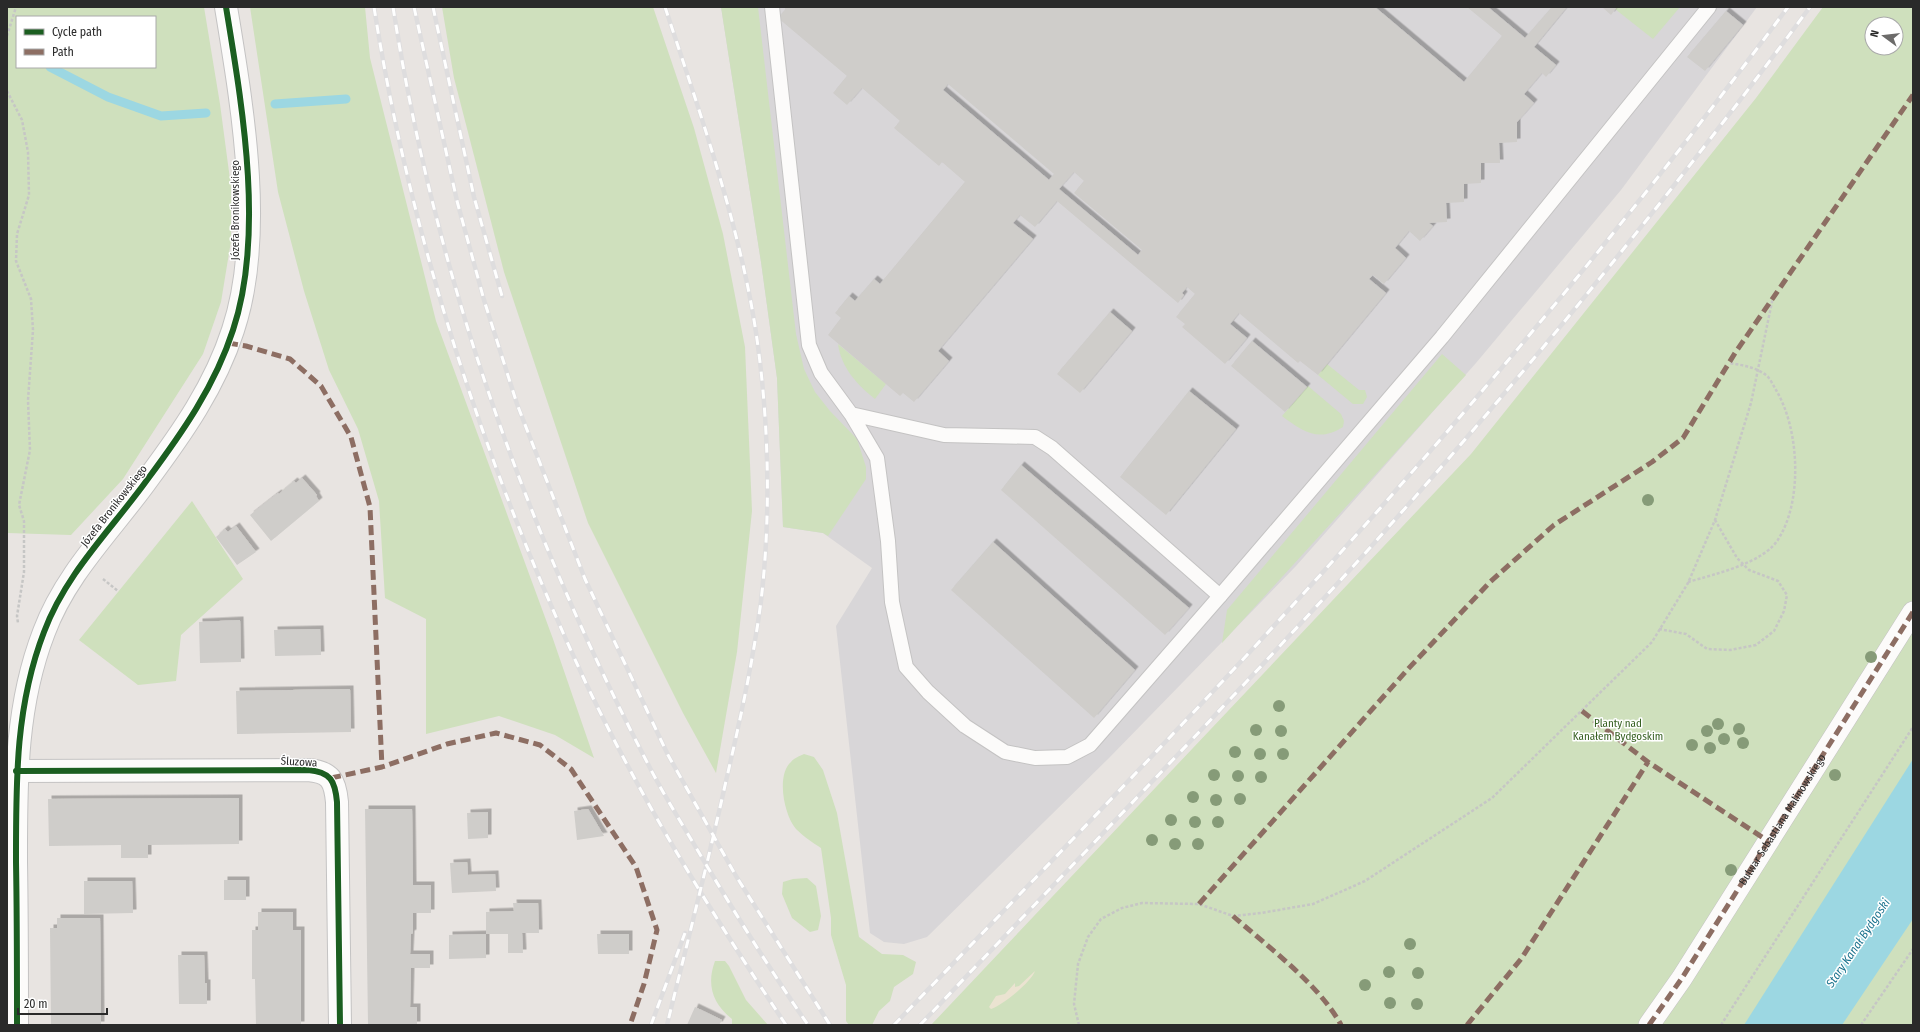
<svg xmlns="http://www.w3.org/2000/svg" width="1920" height="1032" viewBox="0 0 1920 1032" font-family="'Fira Sans Condensed',sans-serif">
	<style>
		.industrial { fill: #d8d6d8 }
		.green { fill: #cfe0bd; fill-rule: evenodd }
		.sand { fill: #ebe3d1 }
		.water { fill: #9cd7e2 }
		.lines { fill: none; stroke-linecap: round; stroke-linejoin: round }
		.stream { stroke: #9cd7e2; stroke-width: 9 }
		.building { fill: #cfcdca; fill-rule: evenodd; filter: url(#shadow) }
		.service-casing { stroke: #c4c3c3; stroke-width: 16 }
		.pedestrian-casing { stroke: #c4c3c3; stroke-width: 22 }
		.minor-casing { stroke: #c4c3c3; stroke-width: 24 }
		.tertiary-casing { stroke: #c4c3c3; stroke-width: 24 }
		.path { stroke: #c6c6c5; stroke-width: 2.5; stroke-dasharray: 3 2; stroke-linecap: butt }
		.service { stroke: #fcfbfa; stroke-width: 14 }
		.pedestrian { stroke: #fcfbfa; stroke-width: 21 }
		.minor { stroke: #fcfbfa; stroke-width: 22 }
		.tertiary { stroke: #fcfbfa; stroke-width: 22 }
		.rail-casing { stroke: #deddde; stroke-width: 4.5 }
		.rail { stroke: #fff; stroke-width: 3; stroke-dasharray: 9; stroke-linecap: butt }
		.quiet { stroke: #8d6e63; stroke-width: 5; stroke-dasharray: 10 5; stroke-linecap: butt }
		.cycleway-casing { stroke: #fff; stroke-width: 8 }
		.cycleway { stroke: #1b5e20; stroke-width: 6 }
		.tree { fill: #869b78 }
		.labels { text-anchor: middle; dominant-baseline: central; stroke-width: 3; stroke-linejoin: round; paint-order: stroke }
		.street-label { font-size: 11px; fill: #2a2a2a; stroke: #fff }
		.park-label { font-size: 11px; fill: #366022; stroke: #fff }
		.water-label { font-size: 12px; font-style: italic; fill: #1b738e; stroke: #fff }
	</style>
	<defs>
		<filter id="shadow"><feDropShadow dx="3.5" dy="-3.5" stdDeviation="0" flood-color="#0004"/></filter>
	</defs>
	<rect width="100%" height="100%" fill="#e8e4e1"/>
	<!-- industrial -->
	<path class="industrial" d="M721,7H1757L1621,190L1476,363L1296,566L1109,758L927,937L904,944L884,942L870,933L836,626L872,568L823,533L783,527L777,378L761,262Z"/>
	<!-- green -->
	<g class="green">
		<path d="M7,7H204L220,104L231,187V241L221,302L203,354L123,479L71,535L7,533ZM17,17H155V67H17Z"/>
		<path d="M250,7H365L370,58L436,321L553,639L594,758L555,735L499,716L426,734V619L385,598L379,501L358,429L329,370L304,291L278,192Z"/>
		<path d="M442,7H653L694,128L723,234L745,347L752,511L737,652L716,773L683,713L588,523L504,272L454,78Z"/>
		<path d="M721,7H758L796,334L804,369L815,392L830,411L857,439L866,467V479L828,536L823,533L783,527L777,378L761,262Z"/>
		<path d="M1617,7H1680L1653,39L1615,9Z"/>
		<path d="M1823,7H1913V1025H931L1471,454L1756,98ZM1872,24H1896V48H1872Z"/>
		<path d="M838,344L886,384L875,399C857,385 841,367 838,344Z"/>
		<path d="M1442,354L1466,375L1222,643L1227,610Z"/>
		<path d="M1327,364L1359,390H1365L1367,397L1363,404H1353L1318,375Z"/>
		<path d="M1308,386L1341,414L1344,421L1343,427C1318,443 1302,431 1282,416Z"/>
		<path d="M192,501L243,579L181,635L176,681L138,685L79,640Z"/>
		<path d="M804,754L814,757L823,770L837,813L859,937L882,954L903,955L916,962L913,974L894,987L890,1001L879,1011L872,1025H849L846,1021V985L831,935V918L821,848C812,842 804,837 796,829C784,815 776,775 791,762C794,758 800,756 804,754Z"/>
		<path d="M807,878L816,886L821,916L818,930L810,932L792,918L782,894L783,882L793,879Z"/>
		<path d="M715,961H725L729,966L746,1000L768,1025H732V1019C713,1004 706,985 715,961Z"/>
	</g>
	<!-- sand -->
	<path class="sand" d="M1035,971C1031,982 1003,1005 991,1009L989,1007L996,996L1005,994L1015,983V987L1019,986Z"/>
	<!-- water -->
	<path class="water" d="M1913,759V919L1842,1025H1744Z"/>
	<g class="lines">
		<!-- stream -->
		<g class="stream">
			<path d="M50,67L108,97L161,116L206,113"/>
			<path d="M275,104L346,99"/>
		</g>
	</g>
	<!-- building -->
	<g class="building">
		<path d="M785,7H1375L1464,82L1502,36L1467,7H1488L1525,38L1552,7H1567L1534,47L1556,65L1546,77L1542,73L1524,94L1534,103L1517,122V142L1499,143L1500,163H1481V183L1464,184V202L1446,203L1447,222L1429,223L1433,226L1420,241L1409,231L1395,248L1406,258L1384,284L1373,275L1369,279L1386,293L1318,375L1300,361L1298,363L1239,313L1230,324L1247,338L1225,364L1182,327L1185,324L1176,317L1195,294L1187,287L1182,293L1184,295L1178,303L1057,201L1035,227L1020,215L1013,223L1033,239L938,351L949,361L914,402L903,393L900,396L828,335L841,318L835,313L849,296L855,301L874,279L880,284L965,182L942,162L939,166L894,128L900,121L862,88L847,105L833,93L847,76L778,18L785,10ZM948,84L1054,174L1049,180L943,90ZM1074,172L1084,181L1074,193L1142,250L1138,255L1059,189Z"/>
		<path d="M1602,7H1617L1611,15Z"/>
		<path d="M1726,11L1743,25L1705,71L1687,57Z"/>
		<path d="M1110,312L1132,331L1080,393L1057,374Z"/>
		<path d="M1252,341L1307,387L1285,412L1231,366Z"/>
		<path d="M1189,391L1236,429L1166,515L1120,477Z"/>
		<path d="M1021,465L1189,608L1165,635L1001,490Z"/>
		<path d="M302,478L317,495L316,496L319,501L271,541L250,515L278,493L279,494L294,481L296,483Z"/>
		<path d="M236,526L256,552L237,565L216,537L225,529L228,532Z"/>
		<path d="M993,542L1135,670L1094,718L951,590Z"/>
		<path d="M240,620L241,662L200,663L199,622Z"/>
		<path d="M320,629L321,655L275,656L274,630Z"/>
		<path d="M350,689L351,732L237,734L236,691Z"/>
		<path d="M239,798V844L148,845V858H121V845L49,846L48,799Z"/>
		<path d="M365,809H412L413,885H431V913H413V933L411,934L410,954H430V968H411L410,1007H417V1025H368Z"/>
		<path d="M588,809L604,836L577,840L574,811Z"/>
		<path d="M488,812V838L468,839L467,813Z"/>
		<path d="M467,862L468,875L495,874L496,891L452,893L450,863Z"/>
		<rect x="224" y="880" width="22" height="20"/>
		<path d="M84,881H132L133,913L84,914Z"/>
		<path d="M513,903H538L539,933H522L523,953H508V934H486V912L514,911Z"/>
		<path d="M258,912H293V930H301V1025H256L255,979H252V930H258Z"/>
		<path d="M57,918H100L101,1025H51L50,928H57Z"/>
		<path d="M486,934V958L449,959V935Z"/>
		<path d="M597,934H629V954H598Z"/>
		<path d="M178,955H204L205,983H207V1004H179Z"/>
		<path d="M695,1007L722,1020L719,1025H687Z"/>
	</g>
	<g class="lines">
		<!-- service casing -->
		<g class="service-casing">
			<g id="service">
				<path d="M772,7L809,345L821,373L851,414L877,458L888,541L892,602L906,667L928,692L965,726L1005,752L1035,758L1067,757L1090,745L1220,596L1052,448L1035,437L944,435L851,414"/>
				<path d="M1220,596L1442,337L1709,7"/>
			</g>
		</g>
		<!-- pedestrian casing -->
		<g class="pedestrian-casing">
			<g id="pedestrian">
				<path id="s1" d="M1649,1025L1682,978L1913,612"/>
			</g>
		</g>
		<!-- minor casing -->
		<g class="minor-casing">
			<path id="minor" d="M16,771L308,770C331,772 335,781 337,802L340,1025"/>
		</g>
		<!-- tertiary casing -->
		<g class="tertiary-casing">
			<path id="tertiary" d="M17,1025C17,971 17,916 16,862C16,783 15,707 44,632C66,573 111,530 147,480C182,433 215,386 233,330C265,234 242,105 226,7"/>
		</g>
		<!-- path -->
		<g class="path">
			<path d="M7,36L16,7"/>
			<path d="M7,91L22,120L28,152L29,195L17,234L16,261L31,299L33,330L28,400L30,450L19,505L24,521V572L17,616L18,623"/>
			<path d="M103,579L118,591"/>
			<path d="M1688,582C1715,574 1765,563 1779,538C1803,499 1799,428 1776,390C1773,385 1770,378 1766,375C1755,367 1742,365 1729,363"/>
			<path d="M1659,629L1686,634L1707,649L1730,650L1756,645L1774,631L1784,611L1787,595L1778,581L1749,570L1737,558L1715,520"/>
			<path d="M1079,1025L1074,1004L1078,964L1088,937L1101,919L1122,908L1142,903L1199,904L1233,916L1261,913L1313,904L1365,881L1492,798L1652,642L1688,583L1715,520L1751,403L1773,297"/>
			<path d="M1721,1025L1913,727"/>
			<path d="M1861,1025L1913,949"/>
		</g>
		<!-- service -->
		<use href="#service" class="service"/>
		<!-- pedestrian -->
		<use href="#pedestrian" class="pedestrian"/>
		<!-- minor -->
		<use href="#minor" class="minor"/>
		<!-- tertiary -->
		<use href="#tertiary" class="tertiary"/>
		<!-- rail casing -->
		<g class="rail-casing">
			<g id="rail">
				<path d="M374,7C410,237 486,468 584,679C641,800 712,914 786,1025"/>
				<path d="M393,7C434,271 525,528 648,764C663,794 681,822 698,851C733,910 769,968 808,1025"/>
				<path d="M414,7L457,201L484,300L517,404L585,579L668,755L736,876L830,1025"/>
				<path d="M433,7L474,197L502,296"/>
				<path d="M665,7C695,98 727,189 747,283C768,381 773,501 761,601C753,662 740,721 726,781C708,862 687,944 667,1025"/>
				<path d="M651,1025L685,933"/>
				<path d="M894,1025C1012,902 1131,780 1247,655C1438,449 1621,233 1788,7"/>
				<path d="M920,1025C1070,867 1222,711 1368,550C1524,376 1671,195 1810,7"/>
			</g>
		</g>
		<!-- rail -->
		<use href="#rail" class="rail"/>
		<!-- quiet -->
		<g class="quiet">
			<path d="M228,343L246,346L290,359L321,386L351,437L370,507L382,767"/>
			<path d="M1582,711L1648,762L1768,841"/>
			<path d="M331,778L382,767L447,744L496,733L540,745L571,769L636,867L657,930L644,984L630,1025"/>
			<path d="M1199,904L1408,669L1490,582L1554,525L1652,462L1683,438L1735,353L1913,95"/>
			<path d="M1233,916C1268,947 1319,984 1341,1025"/>
			<path d="M1467,1025L1521,959L1648,762"/>
			<path d="M1649,1025L1682,978L1913,612"/>
		</g>
		<!-- cycleway casing -->
		<g class="cycleway-casing">
			<g id="cycleway">
				<path d="M16,771L308,770C331,772 335,781 337,802L340,1025"/>
				<path d="M17,1025C17,971 17,916 16,862C16,783 15,707 44,632C66,573 111,530 147,480C182,433 215,386 233,330C265,234 242,105 226,7"/>
			</g>
		</g>
		<!-- cycleway -->
		<use href="#cycleway" class="cycleway"/>
	</g>
	<!-- trees -->
	<g class="tree">
		<circle cx="1648" cy="500" r="6"/>
		<circle cx="1871" cy="657" r="6"/>
		<circle cx="1279" cy="706" r="6"/>
		<circle cx="1718" cy="724" r="6"/>
		<circle cx="1739" cy="729" r="6"/>
		<circle cx="1256" cy="730" r="6"/>
		<circle cx="1281" cy="731" r="6"/>
		<circle cx="1707" cy="731" r="6"/>
		<circle cx="1724" cy="739" r="6"/>
		<circle cx="1743" cy="743" r="6"/>
		<circle cx="1692" cy="745" r="6"/>
		<circle cx="1710" cy="748" r="6"/>
		<circle cx="1235" cy="752" r="6"/>
		<circle cx="1260" cy="754" r="6"/>
		<circle cx="1283" cy="754" r="6"/>
		<circle cx="1214" cy="775" r="6"/>
		<circle cx="1835" cy="775" r="6"/>
		<circle cx="1238" cy="776" r="6"/>
		<circle cx="1261" cy="777" r="6"/>
		<circle cx="1193" cy="797" r="6"/>
		<circle cx="1240" cy="799" r="6"/>
		<circle cx="1216" cy="800" r="6"/>
		<circle cx="1171" cy="820" r="6"/>
		<circle cx="1195" cy="822" r="6"/>
		<circle cx="1218" cy="822" r="6"/>
		<circle cx="1152" cy="840" r="6"/>
		<circle cx="1175" cy="844" r="6"/>
		<circle cx="1198" cy="844" r="6"/>
		<circle cx="1731" cy="870" r="6"/>
		<circle cx="1410" cy="944" r="6"/>
		<circle cx="1389" cy="972" r="6"/>
		<circle cx="1418" cy="973" r="6"/>
		<circle cx="1365" cy="985" r="6"/>
		<circle cx="1390" cy="1003" r="6"/>
		<circle cx="1417" cy="1004" r="6"/>
	</g>
	<g class="labels">
		<!-- street labels -->
		<g class="street-label">
			<text transform="translate(235 210) rotate(-90)">Józefa Bronikowskiego</text>
			<text transform="translate(114 506) rotate(-52)">Józefa Bronikowskiego</text>
			<text transform="translate(299 762) rotate(3)">Śluzowa</text>
			<text stroke="none"><textPath href="#s1" startOffset="245">Bulwar Sebastiana Malinowskiego</textPath></text>
		</g>
		<!-- park labels -->
		<g class="park-label">
			<text x="1618" y="723">Planty nad<tspan x="1618" dy="13">Kanałem Bydgoskim</tspan></text>
		</g>
		<!-- water labels -->
		<g class="water-label">
			<text transform="translate(1858 943) rotate(-56)">Stary Kanał Bydgoski</text>
		</g>
	</g>
	<!-- border -->
	<rect width="1920" height="1032" fill="none" stroke="#2a2a2a" stroke-width="16"/>
	<!-- legend -->
	<rect x="16" y="16" width="140" height="52" fill="#ffffff" stroke="#aaaaaa"/>
	<rect x="24" y="29" width="20" height="6" fill="#1b5e20" stroke="#aaaaaa"/>
	<text x="52" y="36" font-size="12" fill="#2a2a2a">Cycle path</text>
	<rect x="24" y="49" width="20" height="6" fill="#8d6e63" stroke="#aaaaaa"/>
	<text x="52" y="56" font-size="12" fill="#2a2a2a">Path</text>
	<!-- north arrow -->
	<g transform="translate(1884 36) rotate(285)"><circle r="19" fill="#ffffff" stroke="#aaaaaa"/>
	<path d="M0-3L7 15L0 10L-7 15Z" fill="#6c6b6a"/>
	<text y="-6" font-size="11" font-weight="bold" text-anchor="middle" fill="#2a2a2a">N</text>
	</g>
	<!-- scale -->
	<path d="M18 1008v6h89v-6" fill="none" stroke="#2a2a2a" stroke-width="2"/>
	<text x="24" y="1008" font-size="12" fill="#2a2a2a" stroke="#ffffff" stroke-width="3" paint-order="stroke">20 m</text>
</svg>
